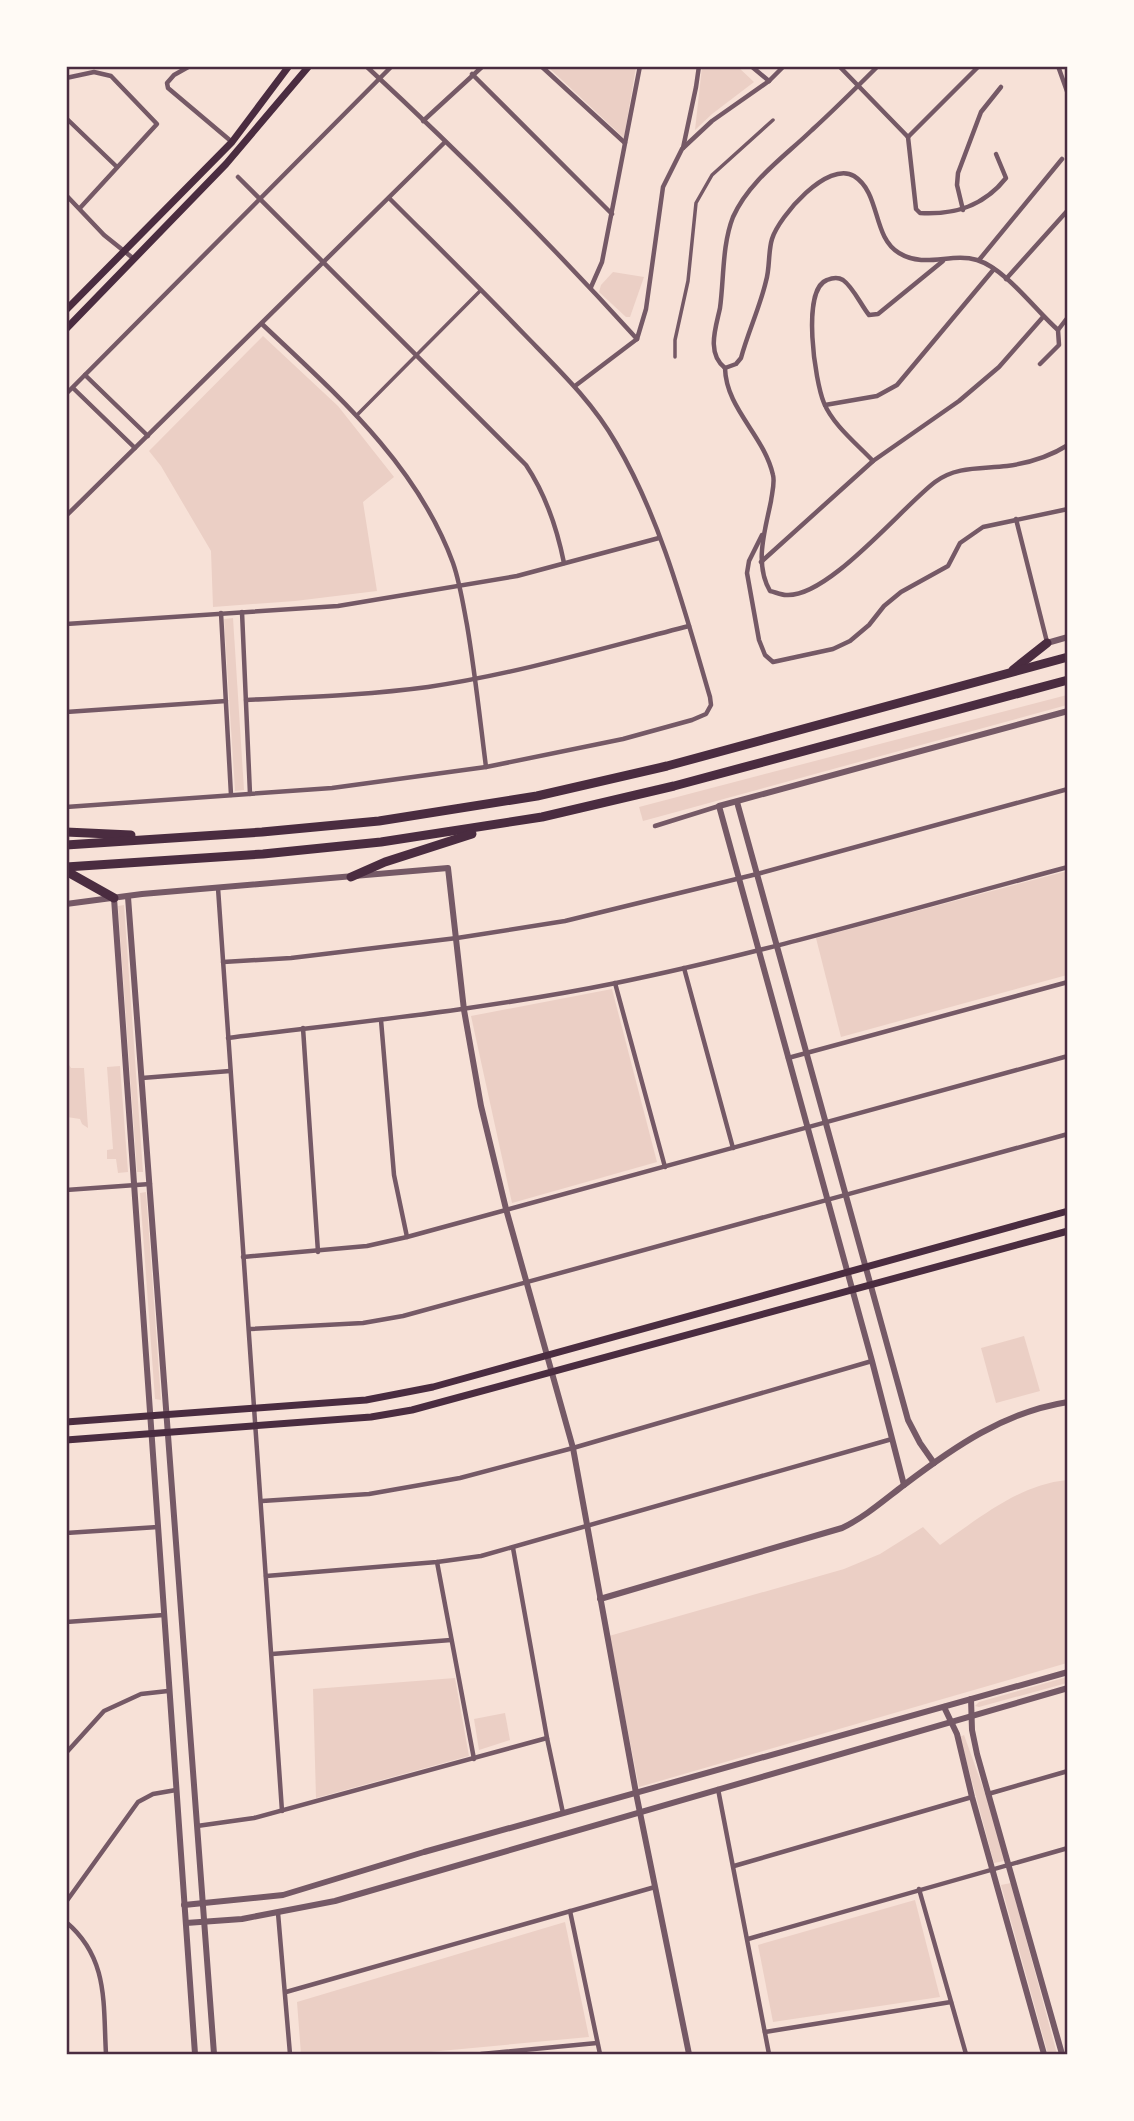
<svg xmlns="http://www.w3.org/2000/svg" width="1134" height="2121" viewBox="0 0 1134 2121" font-family="Mulish,sans-serif">
	<style>
		.green { fill: #ebcfc5 }
		.lines { fill: none; stroke-linecap: round; stroke-linejoin: round }
		.pedestrian { stroke: #755966; stroke-width: 3.5 }
		.minor { stroke: #755966; stroke-width: 4.5 }
		.tertiary { stroke: #755966; stroke-width: 6 }
		.secondary { stroke: #4a2c40; stroke-width: 7 }
		.motorway { stroke: #4a2c40; stroke-width: 9 }
		.neatline { fill: none; stroke: #4a2c40; stroke-width: 2.5 }
	</style>
	<rect width="100%" height="100%" fill="#f7e1d7"/>
	<!-- green -->
	<g class="green">
		<path d="M548,67H636L624,138Z"/>
		<path d="M702,67H738L754,82L712,114L695,130Z"/>
		<path d="M613,272L644,277L630,317H626L599,292L601,285Z"/>
		<path d="M263,336L338,406L394,477L363,502L377,591L295,601L213,607L211,551L161,466L149,451Z"/>
		<path d="M233,618L244,790L235,791L224,619Z"/>
		<path d="M1067,695V705L643,821L639,807Z"/>
		<path d="M1067,871V975L841,1037L816,938Z"/>
		<path d="M124,905L143,1172H137L118,906Z"/>
		<path d="M612,989L657,1162L512,1203L471,1016Z"/>
		<path d="M67,1065H69L71,1068H84L88,1128L82,1124L80,1119L67,1117Z"/>
		<path d="M120,1066L128,1172L118,1173L116,1159H107V1150L113,1149L107,1067Z"/>
		<path d="M146,1192L161,1400L155,1399L140,1193Z"/>
		<path d="M1024,1336L1040,1391L996,1403L981,1348Z"/>
		<path d="M1067,1480V1663L639,1787L609,1636L844,1569L880,1554L923,1527L940,1545C980,1518 1018,1485 1067,1480Z"/>
		<path d="M1067,1677V1683L979,1707L975,1706L979,1702Z"/>
		<path d="M455,1678L469,1756L316,1798L313,1689Z"/>
		<path d="M505,1713L510,1740L479,1750L474,1719Z"/>
		<path d="M964,1735L1009,1860L994,1863L960,1737Z"/>
		<path d="M1011,1883L1057,2054H1048L1001,1885Z"/>
		<path d="M915,1900L940,1997L773,2022L758,1945Z"/>
		<path d="M565,1922L589,2037L408,2054H301L297,2002Z"/>
	</g>
	<g class="lines">
		<!-- pedestrian -->
		<g class="pedestrian">
			<path d="M675,357V340L688,281L696,203L712,175L773,120"/>
			<path d="M358,414L481,290"/>
		</g>
		<!-- minor -->
		<g class="minor">
			<path d="M190,66L174,75L167,83L168,88L232,142"/>
			<path d="M366,66C460,153 551,244 637,339"/>
			<path d="M541,66L625,143"/>
			<path d="M751,66L769,81"/>
			<path d="M839,66L908,137"/>
			<path d="M1058,66L1068,94"/>
			<path d="M472,74L612,214"/>
			<path d="M66,78L94,72L111,76L157,124L80,208"/>
			<path d="M66,118L117,167"/>
			<path d="M423,121L483,66"/>
			<path d="M908,137L916,209L920,213C955,215 984,206 1006,178L996,154"/>
			<path d="M908,137L979,66"/>
			<path d="M683,148L696,87L699,66"/>
			<path d="M238,177L526,465C546,495 557,528 564,563"/>
			<path d="M66,195L104,235L134,259"/>
			<path d="M963,210L957,185L958,173L981,112L1001,87"/>
			<path d="M979,260L1062,159"/>
			<path d="M1006,279L1068,210"/>
			<path d="M591,287L602,262L640,66"/>
			<path d="M262,324C336,394 417,464 453,563C460,583 463,604 467,625C475,672 480,720 486,767"/>
			<path d="M1058,330L1068,317"/>
			<path d="M725,368C726,409 764,435 773,475C775,483 772,493 771,501C765,531 754,563 770,591C775,592 781,595 786,595C828,598 901,508 935,482C956,466 981,469 1007,466C1029,463 1049,457 1068,445"/>
			<path d="M725,368L736,364L741,358C748,332 760,307 766,281C770,268 768,252 772,239C779,216 828,160 854,176C881,193 872,237 899,253C925,269 951,252 977,260C1006,269 1035,310 1058,330L1059,345L1040,364"/>
			<path d="M725,368C706,353 716,327 720,308C724,279 722,245 733,217C749,181 784,157 812,130C834,110 856,88 878,66"/>
			<path d="M85,375L148,436"/>
			<path d="M575,386L637,339L646,309L663,187L682,149L712,121L769,81L784,66"/>
			<path d="M73,388L135,448"/>
			<path d="M66,394L392,66"/>
			<path d="M825,405L877,396L897,385L994,269"/>
			<path d="M873,461C857,444 833,425 824,403C815,382 801,289 827,280C832,278 838,277 843,280C853,287 861,305 869,315L878,314L943,261"/>
			<path d="M66,516L445,142"/>
			<path d="M1016,519L1047,642"/>
			<path d="M762,535L749,561L747,573L759,640L765,655L773,662L833,649L850,641L869,625L884,606L901,592L948,566L960,543L983,527L1068,509"/>
			<path d="M761,562L873,461L959,401L999,367L1043,317"/>
			<path d="M242,612L250,794"/>
			<path d="M221,613L231,795"/>
			<path d="M66,624L338,606L517,576L659,538"/>
			<path d="M246,700C306,697 368,695 428,687C516,674 603,648 689,626"/>
			<path d="M66,712L226,701"/>
			<path d="M66,807L332,788L486,767L623,739L692,720L706,714L711,705L710,697C685,612 661,519 616,443C592,401 557,368 524,334C480,288 434,243 389,198"/>
			<path d="M655,826L719,806"/>
			<path d="M218,888L282,1811"/>
			<path d="M223,962L291,958L457,938L565,921L757,874L1068,789"/>
			<path d="M684,968L733,1148"/>
			<path d="M615,983L665,1167"/>
			<path d="M381,1020L394,1175L407,1237"/>
			<path d="M303,1028L318,1252"/>
			<path d="M228,1038C358,1022 488,1009 616,983C768,952 918,907 1068,867"/>
			<path d="M788,1058L1068,982"/>
			<path d="M142,1078L230,1071"/>
			<path d="M66,1190L150,1184"/>
			<path d="M243,1257L367,1246L407,1237L1068,1056"/>
			<path d="M250,1329L363,1323L403,1316L1068,1134"/>
			<path d="M262,1501L369,1494L460,1478L573,1448L872,1361"/>
			<path d="M66,1533L158,1527"/>
			<path d="M513,1548L547,1738L563,1813"/>
			<path d="M437,1562L474,1759"/>
			<path d="M266,1576L437,1562L481,1556L892,1439"/>
			<path d="M66,1622L164,1615"/>
			<path d="M272,1654L451,1640"/>
			<path d="M66,1753L104,1711L141,1694L168,1691"/>
			<path d="M718,1789L769,2054"/>
			<path d="M988,1794L1068,1771"/>
			<path d="M197,1826L254,1818L547,1738"/>
			<path d="M734,1866L972,1797"/>
			<path d="M919,1889L966,2054"/>
			<path d="M66,1902L138,1802L153,1794L176,1790"/>
			<path d="M570,1911L600,2054"/>
			<path d="M278,1913L290,2054"/>
			<path d="M66,1922C109,1958 103,2004 106,2054"/>
			<path d="M748,1939L1068,1848"/>
			<path d="M286,1992L655,1887"/>
			<path d="M765,2032L951,2002"/>
			<path d="M481,2054L597,2043"/>
		</g>
		<!-- tertiary -->
		<g class="tertiary">
			<path d="M1047,643L1068,637"/>
			<path d="M737,802L908,1420L920,1443L934,1463"/>
			<path d="M128,897L214,2054"/>
			<path d="M114,898L195,2054"/>
			<path d="M66,904L142,894L448,868L464,1010L481,1106L506,1209L573,1448L636,1793L689,2054"/>
			<path d="M904,1485L872,1361L719,806L1068,711"/>
			<path d="M600,1599L842,1528C865,1517 883,1501 904,1485C954,1447 1004,1412 1068,1402"/>
			<path d="M971,1699L972,1730L977,1754L1062,2054"/>
			<path d="M944,1707L957,1734L972,1797L1044,2054"/>
			<path d="M184,1905L283,1895L424,1852L1068,1672"/>
			<path d="M186,1923L242,1919L335,1901L1068,1688"/>
		</g>
		<!-- secondary -->
		<g class="secondary">
			<path d="M66,310L232,142L289,66"/>
			<path d="M66,329L226,164L309,66"/>
			<path d="M66,1422L366,1400L433,1387L1068,1211"/>
			<path d="M66,1440L371,1417L412,1410L1068,1231"/>
		</g>
		<!-- motorway -->
		<g class="motorway">
			<path d="M1013,670L1047,643"/>
			<path d="M66,832L131,835"/>
			<path d="M66,845L262,832L379,821L537,796L667,766L1068,657"/>
			<path d="M66,867L263,854L381,842L542,817L674,786L1068,680"/>
			<path d="M66,871L114,898"/>
			<path d="M351,877L385,862L472,834"/>
		</g>
	</g>
	<!-- border -->
	<rect width="1134" height="2121" fill="none" stroke="#fffaf5" stroke-width="136"/>
	<rect x="68" y="68" width="998" height="1985" class="neatline"/>
</svg>
